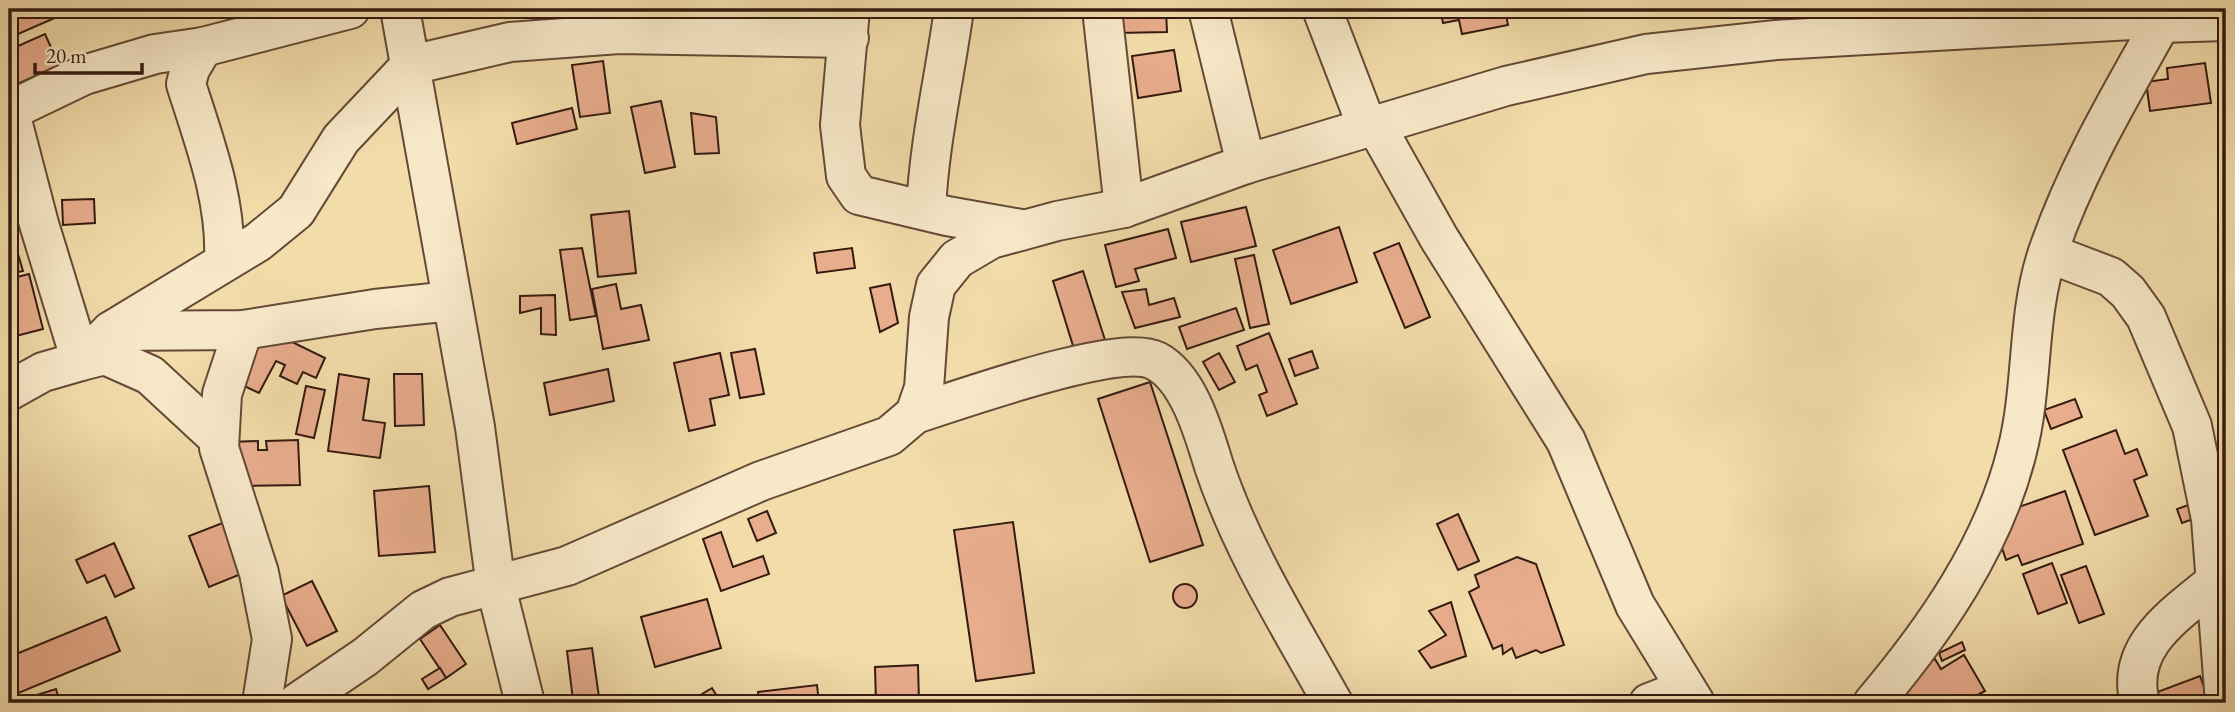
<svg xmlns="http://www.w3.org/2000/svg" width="2235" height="712" viewBox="0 0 2235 712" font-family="'EB Garamond',serif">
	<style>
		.building { fill: #e8ad8d; stroke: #341a10; stroke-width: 2 }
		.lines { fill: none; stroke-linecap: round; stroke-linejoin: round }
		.street-casing { stroke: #644a36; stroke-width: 42 }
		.street { stroke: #f7e8c8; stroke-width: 38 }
	</style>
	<rect width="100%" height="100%" fill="#f2dcaa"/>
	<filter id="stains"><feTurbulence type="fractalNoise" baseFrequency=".00286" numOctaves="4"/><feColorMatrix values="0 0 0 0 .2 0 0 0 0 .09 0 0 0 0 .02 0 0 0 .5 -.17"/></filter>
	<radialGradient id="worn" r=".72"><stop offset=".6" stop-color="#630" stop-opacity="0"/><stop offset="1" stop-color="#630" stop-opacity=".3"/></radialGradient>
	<!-- building -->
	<g class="building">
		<path d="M9,9H53L57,17L9,38Z"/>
		<path d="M502,9H540L537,20Z"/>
		<path d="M1115,9L1166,11L1167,32L1116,33Z"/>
		<path d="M1440,9H1505L1508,25L1462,34L1459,20L1443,23Z"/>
		<path d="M45,34L59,65L9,88V50Z"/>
		<path d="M1174,50L1181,91L1138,98L1132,56Z"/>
		<path d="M603,61L610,113L580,117L572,65Z"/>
		<path d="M2205,63L2211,103L2150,111L2146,82L2168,79L2167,68Z"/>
		<path d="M661,101L675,167L645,173L631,107Z"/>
		<path d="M572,108L577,129L517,144L512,123Z"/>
		<path d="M691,113L716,117L719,153L695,154Z"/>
		<path d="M94,199L95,223L63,225L62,200Z"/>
		<path d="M1246,207L1256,246L1191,262L1181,222Z"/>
		<path d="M629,211L636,273L598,277L591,215Z"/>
		<path d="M1339,227L1357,282L1291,304L1273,250Z"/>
		<path d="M1168,229L1176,258L1135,269L1139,281L1116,287L1105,245Z"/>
		<path d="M1399,243L1430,317L1405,328L1374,253Z"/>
		<path d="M582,248L596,316L570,320L560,250Z"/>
		<path d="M852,248L855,268L817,273L814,253Z"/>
		<path d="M18,254L23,271L9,274V257Z"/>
		<path d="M1254,255L1269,324L1250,328L1235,259Z"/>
		<path d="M1083,271L1105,340L1074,349L1053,281Z"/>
		<path d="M29,274L43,329L12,337L9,323V279Z"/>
		<path d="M616,284L621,309L641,305L649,340L603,349L592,289Z"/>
		<path d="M890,284L898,323L880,332L870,288Z"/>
		<path d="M1146,289L1149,305L1174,298L1180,317L1135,328L1122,292Z"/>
		<path d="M555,295L556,335L541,334V308L520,313V296Z"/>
		<path d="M1236,308L1244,330L1187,349L1179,327Z"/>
		<path d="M1269,333L1297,404L1267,416L1259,395L1267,392L1257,365L1246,370L1237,346Z"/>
		<path d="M261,335L278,344L282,337L325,358L316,378L303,372L297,384L280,376L285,365L276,361L259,393L238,383Z"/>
		<path d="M755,349L764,394L740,398L731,353Z"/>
		<path d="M1312,351L1318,368L1295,376L1289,359Z"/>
		<path d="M720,353L729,395L710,399L715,425L689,431L674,363Z"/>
		<path d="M1219,353L1235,382L1219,390L1203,362Z"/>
		<path d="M608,369L614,401L550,415L544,383Z"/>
		<path d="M339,374L369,379L363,420L385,423L380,458L328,451Z"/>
		<path d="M394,374H422L424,425L395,426Z"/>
		<path d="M1150,382L1203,545L1150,562L1098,399Z"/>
		<path d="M306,386L325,390L314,438L296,434Z"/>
		<path d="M2075,399L2082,417L2051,429L2044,410Z"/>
		<path d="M2116,430L2125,454L2137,449L2147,475L2134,480L2148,516L2095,535L2063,450Z"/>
		<path d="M298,440L300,485L244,486L230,442L258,441V450H267L266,441Z"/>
		<path d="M429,486L435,552L379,556L374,491Z"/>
		<path d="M2065,491L2083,544L2022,565L2018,555L2006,560L1995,527L2007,511Z"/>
		<path d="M2194,503L2199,517L2182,523L2177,509Z"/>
		<path d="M767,511L776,533L757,541L748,519Z"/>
		<path d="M1458,514L1479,561L1458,570L1437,524Z"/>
		<path d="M225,522L246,572L209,587L189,536Z"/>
		<path d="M1013,522L1034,673L976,681L954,530Z"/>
		<path d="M721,532L733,567L763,556L769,574L721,591L703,539Z"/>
		<path d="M114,543L134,588L115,597L105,575L87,583L76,560Z"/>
		<path d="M1517,557L1536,564L1564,645L1541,653L1536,650L1516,658L1512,648L1503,654L1502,645L1493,649L1469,592L1479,587L1475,575Z"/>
		<path d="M2052,563L2067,603L2038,614L2023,574Z"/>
		<path d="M2086,566L2104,614L2079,623L2061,575Z"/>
		<path d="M312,581L337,631L307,646L281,596Z"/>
		<circle cx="1185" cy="596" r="12"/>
		<path d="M707,599L721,648L655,667L641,617Z"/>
		<path d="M1451,602L1466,656L1431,668L1419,651L1446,635L1429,611Z"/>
		<path d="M106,617L120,651L16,694L9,676V657Z"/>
		<path d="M440,625L466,664L446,678L420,639Z"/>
		<path d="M1962,642L1965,650L1942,661L1939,653Z"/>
		<path d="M592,648L599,697L573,700L567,651Z"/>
		<path d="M1964,655L1985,691L1963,703H1913L1903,687L1909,674L1935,659L1941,669Z"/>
		<path d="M918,665L919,702L876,703L875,667Z"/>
		<path d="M440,668L446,678L428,689L422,679Z"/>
		<path d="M2200,676L2210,703H2155L2152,694Z"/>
		<path d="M817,685L819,703H759L758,692Z"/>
		<path d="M712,688L721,703H687Z"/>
		<path d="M56,689L60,703H11Z"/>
		<path d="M1279,695L1281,703H1255Z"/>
	</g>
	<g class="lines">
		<!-- street casing -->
		<g class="street-casing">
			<g id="street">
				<path d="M400,9L475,427L496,587L525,703"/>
				<path d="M850,9L840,125L846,176L859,195L947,216L1021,229"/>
				<path d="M1102,9L1124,208"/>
				<path d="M1208,9L1246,164"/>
				<path d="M1322,9L1368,129"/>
				<path d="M203,47L190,69L186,84C204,141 227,200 224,261"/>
				<path d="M9,109L39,224L81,361L105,355L150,375L218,438"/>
				<path d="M9,111L84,75L155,54L203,47L350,9"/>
				<path d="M1376,126L1439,238L1566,441L1635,605L1695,703"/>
				<path d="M926,210C929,142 945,76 954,9"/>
				<path d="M2048,253L2111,277L2128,292L2146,317L2192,426L2211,519L2225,703"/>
				<path d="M243,330L222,394L219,448L259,573L272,639L262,703"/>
				<path d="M111,331L243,330L375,309L452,301"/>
				<path d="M9,391L43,372L81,361L111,331L258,242L296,211L341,139L411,65L510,42L619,34L849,38"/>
				<path d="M915,414C959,400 1119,342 1156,361C1189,378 1204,434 1214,466C1242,550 1290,626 1333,703"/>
				<path d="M297,703L365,657L423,610L450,597L567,566L761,481L889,436L915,414L924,388L929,317L936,285L957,259L991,239L1057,221L1124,208L1246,164L1506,86L1646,54L1776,40L2132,20L2161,23L2226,21"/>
				<path d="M1649,703L1685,689"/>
				<path d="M1873,703C1935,630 1994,545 2017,451C2034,385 2026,317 2048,252C2076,170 2119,98 2161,23"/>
				<path d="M2140,703C2124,645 2178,613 2217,580"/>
			</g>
		</g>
		<!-- street -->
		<use href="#street" class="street"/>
	</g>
	<!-- margin -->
	<rect width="2235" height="712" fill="none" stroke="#f2dcaa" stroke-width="35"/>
	<rect x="10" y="10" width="2214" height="691" fill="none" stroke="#341a10" stroke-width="3.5"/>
	<rect x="18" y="18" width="2200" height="677" fill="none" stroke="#341a10" stroke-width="2"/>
	<!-- scale -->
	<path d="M35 63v10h107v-10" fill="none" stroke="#341a10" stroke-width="3.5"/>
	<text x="46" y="63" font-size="21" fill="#341a10" stroke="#f7e8c8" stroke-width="5" paint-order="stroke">20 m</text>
	<rect width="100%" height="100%" filter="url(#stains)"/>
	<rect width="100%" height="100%" fill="url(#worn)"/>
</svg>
